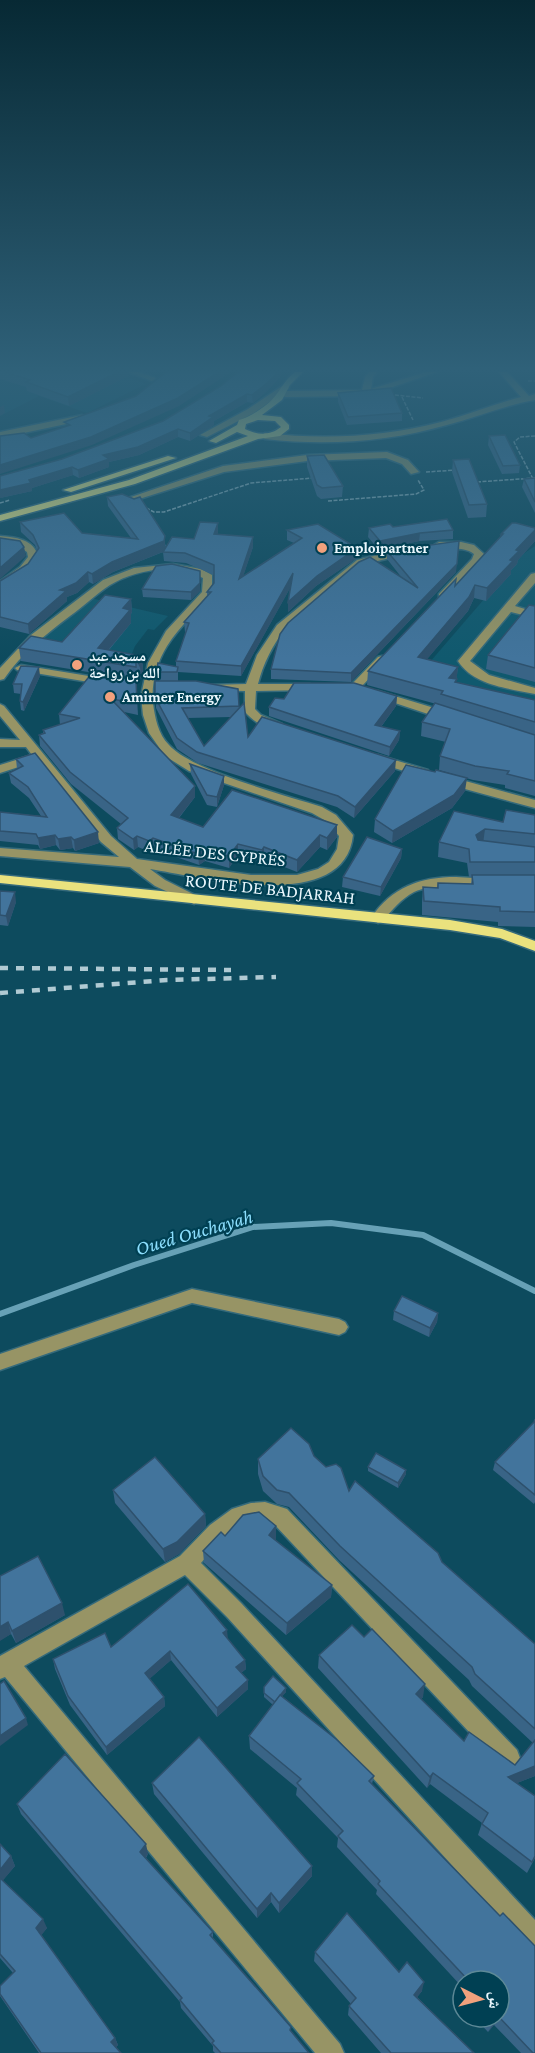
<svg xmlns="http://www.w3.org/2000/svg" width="535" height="2053" viewBox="0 0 535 2053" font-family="'Crimson Pro','Noto Naskh Arabic',serif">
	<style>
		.built { fill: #10596e }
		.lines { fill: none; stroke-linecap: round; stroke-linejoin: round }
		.stream { stroke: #67a1b6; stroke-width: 6 }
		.minor-casing { stroke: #356a7b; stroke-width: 3 }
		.major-casing { stroke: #356a7b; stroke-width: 3 }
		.path { stroke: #85a9b5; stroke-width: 1.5; stroke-dasharray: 4 1.5; stroke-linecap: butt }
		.minor { fill: #979465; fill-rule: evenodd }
		.major { fill: #eae27e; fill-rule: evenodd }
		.rail { stroke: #b0cad3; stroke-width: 4.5; stroke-dasharray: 8 8; stroke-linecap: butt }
		.wall { fill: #396486; fill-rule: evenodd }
		.shaded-wall { fill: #2e516d }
		.building { fill: #42749c; stroke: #2e516d; stroke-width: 1.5 }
		.poi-dot { fill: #f1a17d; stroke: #004053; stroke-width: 2 }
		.labels { text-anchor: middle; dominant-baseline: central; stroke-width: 4.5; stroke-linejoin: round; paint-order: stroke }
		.far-poi-label { font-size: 15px; font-weight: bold; fill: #e9f7fd; stroke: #004053; text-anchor: start }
		.street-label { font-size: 18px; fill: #e9f7fd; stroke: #004053 }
		.water-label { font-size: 20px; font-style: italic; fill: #8bdefd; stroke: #004053 }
	</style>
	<rect width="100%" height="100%" fill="#0d4b5e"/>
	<!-- built -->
	<g class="built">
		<path d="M114,372L146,384L87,413L39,396L0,416V373Z"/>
		<path d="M535,546V709L417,677L523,554Z"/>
		<path d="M86,597L168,616L154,630L148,629L135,646L127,666L31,648Z"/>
	</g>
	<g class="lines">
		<!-- stream -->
		<path class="stream" d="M0,1314L134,1265L253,1227L331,1223L423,1235L535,1291"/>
		<!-- minor casing -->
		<g class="minor-casing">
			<g id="minor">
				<path d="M128,372H139L156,378L152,381Z"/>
				<path d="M369,372H377L373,377L371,389L426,372H437L366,396L285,397L281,394L254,413L207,437L200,435L248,409L282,386L289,388L286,391L362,390L365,377Z"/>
				<path d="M499,372H507L529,396L535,394V400C505,405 477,417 447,425C387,442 327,446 265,439L261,436L265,433C324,440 383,437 441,422C468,415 494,404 521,397Z"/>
				<path d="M82,415L86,418L85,420L0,438V432Z"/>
				<path d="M387,452L408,460L419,472L411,474L402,464L386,458L307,461L224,472L133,501L125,499L223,466L307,455Z"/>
				<path d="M0,536C14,537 35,539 38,557L28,572L0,589V581L20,567L28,557L27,552L14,544L0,542Z"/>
				<path d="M461,542L474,545L484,554L482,560L447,598H439V594L472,559L474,554C461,544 445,553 434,545L439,542Z"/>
				<path d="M407,548L411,549V553L365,564L285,629C272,646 263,664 258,684H310L316,687L310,690L256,691L255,709L261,715L282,724V730C269,732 254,722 245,712V691L204,690V686L208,685L246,684L257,655L277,625L357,560Z"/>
				<path d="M173,564L201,569L212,575V593C198,611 180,625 167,646C157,662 151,683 153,703C155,718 158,734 169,745C192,771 285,795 322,807L336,815L353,835C345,915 201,877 150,869L165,880L199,897L201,900L194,904L155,886L130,867L0,856V848L119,857L101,842L37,761L0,773V765L32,755L26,747H0V739L20,740L0,716V704L4,706L111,836L137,859L251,875H297L318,869L329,862L337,849L339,836L326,821L312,813L189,771L165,756L149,733L143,715L141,696L148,663L166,631L202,592L203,578C175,563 136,569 110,585C96,594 84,606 70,616C45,635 22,653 4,679L0,680V668L31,635L103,580L134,568Z"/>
				<path d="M535,573V583L515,606L535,612V618L511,612L470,661L489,675L535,688V694C508,688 474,686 458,661L531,574Z"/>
				<path d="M382,656L386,657V661L359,689H351V685L378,657Z"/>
				<path d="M21,665L107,679L113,682L107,685L17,670L15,668Z"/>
				<path d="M378,691L454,714L456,717L450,721L446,720L374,696V692Z"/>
				<path d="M378,755L428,770L430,773L424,777L374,762V756Z"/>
				<path d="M447,776L535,800V808L443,783L441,780Z"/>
				<path d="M456,877L491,879L498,883C490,892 434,882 414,892C401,899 392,910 383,921L378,923L371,918C392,887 420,877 456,877Z"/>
				<path d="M192,1289L339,1319L345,1322L348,1327L345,1332L339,1335L192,1303L0,1370V1354Z"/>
				<path d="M265,1502L287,1509L517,1750L520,1758L517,1766L509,1769L501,1766L274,1524C240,1514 222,1541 201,1563L241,1603L535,1920V1950L526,1947L227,1617L185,1575L24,1666L340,2044L344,2053H315L5,1677L0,1679V1656L180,1556L210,1525L232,1509L251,1503Z"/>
			</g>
		</g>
		<!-- major casing -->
		<g class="major-casing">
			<g id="major">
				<path d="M295,372H303L290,385L282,400L262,415L281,417L289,425V429L280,436L258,439L135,484L0,521V515L129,480L248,436L237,432L216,443L209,441L237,425L239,420C250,417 269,405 276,395C283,386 286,379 295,372ZM258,420L275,421L281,427C270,436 257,435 245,429L246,424Z"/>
				<path d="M168,456L176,458L71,492L63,490Z"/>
				<path d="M0,875L450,920L502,929L535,941V951L500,938L450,930L0,883Z"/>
			</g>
		</g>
		<!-- path -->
		<g class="path">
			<path d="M528,381H535"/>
			<path d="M395,395L423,398"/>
			<path d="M402,397L413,420"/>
			<path d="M426,472L456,470"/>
			<path d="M533,479L514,442L520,437L535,436"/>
			<path d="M477,482L535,478"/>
			<path d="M328,501L416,494L424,490L418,480"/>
			<path d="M0,503L10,500"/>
			<path d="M146,508L154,512H164L251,483L313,478"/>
		</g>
		<!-- minor -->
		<use href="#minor" class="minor"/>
		<!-- major -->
		<use href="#major" class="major"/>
		<!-- rail -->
		<g class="rail">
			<path d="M0,968L231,970"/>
			<path d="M0,993L167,980L276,977"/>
		</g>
	</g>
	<!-- wall -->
	<g class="wall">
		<path d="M0,372H129L130,375L69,406L27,391L26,387L0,379Z"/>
		<path d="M238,372H281V376L267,391L253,403L247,402L214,421V425L190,441L178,437L139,455L109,462V467L79,478L73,475L32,488V491L0,498L62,459L163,421L221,386Z"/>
		<path d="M338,393L402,413V421L347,425L338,402Z"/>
		<path d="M489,436L520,465L519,473L502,474L488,445Z"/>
		<path d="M307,456L343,486L342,497L321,499L317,496L307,467Z"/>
		<path d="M453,460L487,504L486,517L468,518L452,472Z"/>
		<path d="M535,478V513L522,487L524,479Z"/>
		<path d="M107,497L166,545L165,548L194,539L218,523L217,535L253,547L243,576L294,543L287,540V530L357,548V558L316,586L288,612L290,588L241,676L178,672V681L238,689L239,709L248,737L395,771L354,818L337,807L198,763L177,749L156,708L155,681H157L156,672L176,666V661L186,632H185L184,622L207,596V592L214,583V575L186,563L164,561L163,552L113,572L93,584L89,582L77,593L67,597V601L29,634L0,627V581L28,564L37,551L35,545L21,532L20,522L82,533L131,538L108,506ZM231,717L204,746L188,718Z"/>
		<path d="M393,527L453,530V539L419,541L379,550L368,537L369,528Z"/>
		<path d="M501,534L535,541L518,560L517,564L511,570V574L486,601L474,598L468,611L427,659L458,667L456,682L535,700V796L505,788V785L473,780L439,770L440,756L446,742L421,736L422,722L440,705L367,685L368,671L455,586L500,537Z"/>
		<path d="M387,551L456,572L351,682L271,679V669L402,578L387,559Z"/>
		<path d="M200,571V591L191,600L143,597L142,589Z"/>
		<path d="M131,599L132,612L131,614V623L109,650L142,656L143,670L141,679L137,671V680L21,661L19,648L62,642Z"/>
		<path d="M535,606V682L486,669L488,655Z"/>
		<path d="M40,676L24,711L21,710L20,701L21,694L14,693L13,684Z"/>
		<path d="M136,680L138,715L124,712L195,797L179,818L203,827L337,837L327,850L320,847L297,872L264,859L262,862L238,855L229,868L205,861L199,865L153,849L150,852L138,847L134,850L118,839L117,828L121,824L71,784L40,746L39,735L43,733V730L60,725L59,714Z"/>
		<path d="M397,696L396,706L381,727L400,731L399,740L389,756L269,716V707L284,699Z"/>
		<path d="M16,759L99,843L75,851L73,848L60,850L56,845L40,849L38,845L0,841V812L41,816L29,798L11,783L9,773L17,769Z"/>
		<path d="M190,764L224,785L217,807L207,805L191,774Z"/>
		<path d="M465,791L452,808L392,843L374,832L375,819Z"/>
		<path d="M535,815V927L498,926V922L422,915V902L423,887L437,888L438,883L471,884L472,877H469L467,863L438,857L439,842L503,822Z"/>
		<path d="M402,849L401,858L380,896L342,887L343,877Z"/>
		<path d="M0,891L16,902L8,926L0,925Z"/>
		<path d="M394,1311L438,1313L437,1322L429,1337L393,1320Z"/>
		<path d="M535,1419V1502L534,1504L493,1470L495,1462L534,1422Z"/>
		<path d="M314,1456L349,1491L442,1562L535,1644V1776L517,1783L535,1796V1858L527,1873L478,1835L482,1823L430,1784L427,1788L318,1668L319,1655L423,1697L421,1699L464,1741L515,1765L533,1743L472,1686L469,1680L339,1560L289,1507L277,1504L263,1491L258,1474V1459Z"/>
		<path d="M368,1467L406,1470V1474L398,1488L368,1471Z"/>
		<path d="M113,1490L205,1514L206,1526L179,1554L165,1562L115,1503Z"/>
		<path d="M276,1526V1539L275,1540L332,1585L331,1597L286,1635L204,1563L203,1551L225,1536Z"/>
		<path d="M0,1576L65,1615L16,1643L11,1634L0,1640Z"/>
		<path d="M227,1638L245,1660L246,1669L241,1673L248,1689L217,1717L171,1660L149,1679L164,1697L165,1706L107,1755L70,1705L55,1669L53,1659L111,1647Z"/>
		<path d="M273,1676L286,1688V1692L282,1696L336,1739L374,1776L372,1784L500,1916L503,1913L535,1946V2053H521L494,2025L488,2032L474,2017H499V1981H463V1988L376,1894L377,1890L337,1847L338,1838L296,1795L297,1788L250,1749L249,1736L273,1705L264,1697V1687Z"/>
		<path d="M152,1783L312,1866V1876L279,1913L271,1902L257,1918L154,1794Z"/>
		<path d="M17,1804L148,1854L146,1858L213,1932V1938L291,2027V2031L309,2053H215L213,2051V2046L181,2008L180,2002L21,1814Z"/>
		<path d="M0,1844L11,1856L15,1866L2,1881L47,1928L41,1935L115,2038L118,2045L116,2047L121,2053H39L0,1996V1986L13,1973L0,1958Z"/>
		<path d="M315,1952L399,1972L422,1991L417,1997L474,2053H381L348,2015L349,2006L351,2004L314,1961Z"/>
	</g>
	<!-- shaded-wall -->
	<g class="shaded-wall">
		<path d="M118,372H129L130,375L69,406L68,397Z"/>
		<path d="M219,372H231L179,406L92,445L0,474V465Z"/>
		<path d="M278,372H281V376L267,391L253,403L252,395Z"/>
		<path d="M247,394V402L214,421V425L190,441V433L209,416Z"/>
		<path d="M4,405L5,413L0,416V407Z"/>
		<path d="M178,429V437L139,455L109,462V467L79,478L78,470L103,455Z"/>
		<path d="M72,467L73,475L32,488V491L0,498V490Z"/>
		<path d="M218,523V533L214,544V534Z"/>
		<path d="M535,530V541L518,560L517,564L511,570V574L486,601L487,588L510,560L516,550Z"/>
		<path d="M420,533L419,541L379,550L380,541Z"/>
		<path d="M165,536V551L113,572L93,584L92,574L112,562Z"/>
		<path d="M253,537V547L239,589V579Z"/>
		<path d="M24,547L26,556L0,579V568Z"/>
		<path d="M357,548V558L316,586L288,612V602L317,576Z"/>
		<path d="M457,564L456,572L351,682V673Z"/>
		<path d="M200,571V591L191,600V592Z"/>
		<path d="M88,572L89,582L77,593L67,597V601L29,634L28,624L60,590Z"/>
		<path d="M293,573V583L241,676V666Z"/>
		<path d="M475,585L474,598L468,611L417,671L418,657Z"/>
		<path d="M131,599L132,612L131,614V623L99,661L98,648L123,608Z"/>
		<path d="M142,656L143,670L141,679L140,666Z"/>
		<path d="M39,667L40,676L24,711L23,702Z"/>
		<path d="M458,667L455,693L449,678Z"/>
		<path d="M397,696L396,706L375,735V725Z"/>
		<path d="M400,731L399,740L389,756L390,747Z"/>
		<path d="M396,760L395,771L354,818L355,807Z"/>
		<path d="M224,776V785L217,807V797Z"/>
		<path d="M467,778L465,791L452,808L392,843L393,831Z"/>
		<path d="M195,786V797L172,826L171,815Z"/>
		<path d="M337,825V837L327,850V838Z"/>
		<path d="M485,829L483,844L474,849L476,835Z"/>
		<path d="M98,832L99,843L75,851L74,840Z"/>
		<path d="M55,835L56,845L40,849L38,838Z"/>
		<path d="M320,835V847L297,872V860Z"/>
		<path d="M137,836L138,847L134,850L133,839Z"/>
		<path d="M71,837L73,848L60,850L58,839Z"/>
		<path d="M153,838V849L150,852L149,841Z"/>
		<path d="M238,844V855L229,868V856Z"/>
		<path d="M264,847V859L262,862V850Z"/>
		<path d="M402,849L401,858L380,896L381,887Z"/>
		<path d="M205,850V861L199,865L198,854Z"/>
		<path d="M15,892L16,902L8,926L6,916Z"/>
		<path d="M438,1313L437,1322L429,1337L430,1328Z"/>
		<path d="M406,1470V1474L398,1488V1483Z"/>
		<path d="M205,1514L206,1526L179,1554L165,1562L163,1549Z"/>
		<path d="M276,1526V1539L269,1547V1535Z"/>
		<path d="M332,1585L331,1597L286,1635L287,1623Z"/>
		<path d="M62,1603L65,1615L16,1643L12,1631Z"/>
		<path d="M8,1622L11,1634L0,1641V1627Z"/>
		<path d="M227,1630L228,1639L223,1633Z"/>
		<path d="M170,1651L171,1660L146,1682L145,1673Z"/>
		<path d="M245,1660L246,1669L237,1676L236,1667Z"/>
		<path d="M248,1680V1689L217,1717V1708Z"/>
		<path d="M425,1684L423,1697L413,1706L416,1694Z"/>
		<path d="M286,1688V1692L274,1706L275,1702Z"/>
		<path d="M164,1697L165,1706L107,1755L106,1747Z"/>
		<path d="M26,1718L28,1725L0,1746V1736Z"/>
		<path d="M535,1766V1776L504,1788L508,1777Z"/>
		<path d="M433,1773L430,1784L427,1788L430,1777Z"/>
		<path d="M146,1844L148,1854L142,1862L140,1852Z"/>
		<path d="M11,1856L15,1866L0,1884V1870Z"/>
		<path d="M312,1866V1876L279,1913V1903Z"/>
		<path d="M271,1893V1902L257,1918V1909Z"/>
		<path d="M43,1919L47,1928L40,1937L36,1928Z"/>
		<path d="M424,1982L422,1991L412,2004L414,1995Z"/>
		<path d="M498,2017L494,2025L488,2032L493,2024Z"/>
		<path d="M115,2038L118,2045L114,2049L111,2042Z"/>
	</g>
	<!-- building -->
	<g class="building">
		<path d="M5,372H118L68,397L26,382L30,380Z"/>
		<path d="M166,372H219L178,398L91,437L0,465V436L24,433L31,438L70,425L64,422L136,396Z"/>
		<path d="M238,372H278L267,383L252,395L247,394L209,416L213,417L190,433L178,429L138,447L103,455L109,459L78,470L72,467L29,480L31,483L0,490V476L62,459L163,421L221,386Z"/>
		<path d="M391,388L402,413L348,417L338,393Z"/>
		<path d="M505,435L520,465L503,466L489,436Z"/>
		<path d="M324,455L343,486L322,488L317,485L307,456Z"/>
		<path d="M469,459L487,504L469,505L453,460Z"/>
		<path d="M535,478V502L524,479Z"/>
		<path d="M122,494L134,499L140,497L165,536L164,541L112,562L92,574L88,572L76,583L60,590L66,591L28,624L0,617V581L28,564L39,548L33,535L20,522L64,513L82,533L138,539L107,497Z"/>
		<path d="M447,519L453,530L420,533L380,541L369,528L390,524L393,527Z"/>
		<path d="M200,522L218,523L214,534L253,537L239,579L302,538L287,530L318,524L357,548L317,576L288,602L293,573L241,666L176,661L189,623L184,622L211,592H207L214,583V565L185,553L163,552L172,537L194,539Z"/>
		<path d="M512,523H516L535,528V530L516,550L519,551L510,560L513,561L487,588L475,585L469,597L418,657L458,667L449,678L457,679L455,682L535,700V722L441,694L443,691L368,671L456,579L455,586L503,534H501Z"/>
		<path d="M0,538L20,541L24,547L0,568Z"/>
		<path d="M459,541L457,564L351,673L271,669L280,634L288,623L359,562L370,557L418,588L387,551Z"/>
		<path d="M172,564L200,571V583L191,592L142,589L156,566Z"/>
		<path d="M105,595L131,599L123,608L130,610L98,648L142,656L140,666L136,658V667L19,648L31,636L62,642Z"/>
		<path d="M529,605L535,606V668L488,655Z"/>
		<path d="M158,663L178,667L177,672H156Z"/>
		<path d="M21,666L39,667L23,702L20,701L22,684H13Z"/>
		<path d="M92,673L136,680L137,703L111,699L195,786L171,815L203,827L232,790L337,825L327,838L320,835L297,860L264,847L262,850L238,844L229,856L205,850L198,854L153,838L149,841L137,836L133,839L117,828L128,818L70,772L39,735L45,733L43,730L80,718L59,714Z"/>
		<path d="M155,681H196L238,689L239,706L182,708L204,746L244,703L248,737L262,717L396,760L355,807L338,796L197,752L177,738L155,697Z"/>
		<path d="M294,683H354L397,696L375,725L400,731L390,747L269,707L275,698L284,699Z"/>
		<path d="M435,703L535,735V781L507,774L509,771L475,766L440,756L450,729L422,722Z"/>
		<path d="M35,753L98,832L74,840L71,837L58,839L55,835L38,838L36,834L0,831V812L47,817L28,787L9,773L23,766L16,759Z"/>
		<path d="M190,764L224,776L217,797L207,795Z"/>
		<path d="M406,765L435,772L436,770L467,778L454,795L393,831L375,819Z"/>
		<path d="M506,810L535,815V834L485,829L476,835L478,840L535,847V862H470L469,849L439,842L454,811L503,822Z"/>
		<path d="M367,837L402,849L381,887L343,877Z"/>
		<path d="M472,875H535V912L500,911V907L424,901L423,887L438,888V883L473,884Z"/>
		<path d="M0,891L15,892L6,916L0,915Z"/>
		<path d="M402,1296L438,1313L430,1328L394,1311Z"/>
		<path d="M535,1419V1495L495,1462L534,1422Z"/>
		<path d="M291,1428L309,1444L314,1456L326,1467L336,1464L341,1468L349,1491L355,1481L438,1553L442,1562L535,1644V1729L475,1674L472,1667L340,1546L289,1493L277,1490L263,1476L258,1459Z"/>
		<path d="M376,1453L406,1470L398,1483L368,1467Z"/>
		<path d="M155,1457L205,1514L177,1542L163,1549L113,1490Z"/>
		<path d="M259,1512L276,1526L269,1535L332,1585L287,1623L203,1551L221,1532L225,1536L243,1515Z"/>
		<path d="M38,1556L62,1603L12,1631L8,1622L0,1627V1576Z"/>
		<path d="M188,1584L227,1630L223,1633L245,1660L236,1667L248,1680L217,1708L170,1651L145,1673L164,1697L106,1747L68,1696L53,1659L105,1633L111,1647Z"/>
		<path d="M352,1625L364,1637L372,1629L425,1684L416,1694L464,1741L469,1732L515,1765L535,1740V1766L508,1777L535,1796V1856L532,1862L482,1824L488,1813L433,1773L430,1777L319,1655Z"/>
		<path d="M273,1676L286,1688L275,1702L264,1693V1687Z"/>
		<path d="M4,1681L26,1718L0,1736V1684Z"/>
		<path d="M280,1695L336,1739L374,1776L369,1781L500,1916L503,1913L535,1946V2053H533L499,2017V1981H469L378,1884L380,1881L338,1836L343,1831L297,1783L301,1779L249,1736Z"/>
		<path d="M199,1737L312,1866L279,1903L271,1893L257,1909L152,1783Z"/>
		<path d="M65,1754L146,1844L140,1852L213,1932L210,1935L291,2027L290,2030L309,2053H221L212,2043L214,2041L180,2000L182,1998L17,1804Z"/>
		<path d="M0,1844L11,1856L0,1870Z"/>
		<path d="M0,1878L43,1919L36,1928L115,2038L111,2042L121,2053H41L0,1994V1986L15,1971L0,1954Z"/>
		<path d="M347,1913L399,1972L407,1962L424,1982L414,1995L474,2053H391L349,2006L356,1998L315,1952Z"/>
		<path d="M486,2017H498L493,2024Z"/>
	</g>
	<!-- sky -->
	<linearGradient id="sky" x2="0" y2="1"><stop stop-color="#072934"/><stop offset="0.56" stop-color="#2f6179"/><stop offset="1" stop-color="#2f6179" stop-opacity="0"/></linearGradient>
	<rect width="535" height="659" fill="url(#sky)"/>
	<!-- markers -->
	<g class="poi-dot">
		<circle cx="322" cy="548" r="6"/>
		<circle cx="77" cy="665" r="6"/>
		<circle cx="110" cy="697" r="6"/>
	</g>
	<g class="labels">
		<!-- far-poi labels -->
		<g class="far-poi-label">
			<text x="334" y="548">Emploipartner</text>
			<text x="89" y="656">مسجد عبد<tspan x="89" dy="17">الله بن رواحة</tspan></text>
			<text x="122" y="697">Amimer Energy</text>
		</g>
		<!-- street labels -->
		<g class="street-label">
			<text transform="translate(215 853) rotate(6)">ALLÉE DES CYPRÉS</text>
			<text transform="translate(270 889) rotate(6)">ROUTE DE BADJARRAH</text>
		</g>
		<!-- water labels -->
		<g class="water-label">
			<text transform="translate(194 1232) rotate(-16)">Oued Ouchayah</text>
		</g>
	</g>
	<!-- north arrow -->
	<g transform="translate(481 1999) rotate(96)"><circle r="28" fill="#004053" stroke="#5d8997" stroke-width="1.5"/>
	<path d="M0-4.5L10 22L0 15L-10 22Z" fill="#f1a17d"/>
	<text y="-9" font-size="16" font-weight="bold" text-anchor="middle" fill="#e9f7fd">ش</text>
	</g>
</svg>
